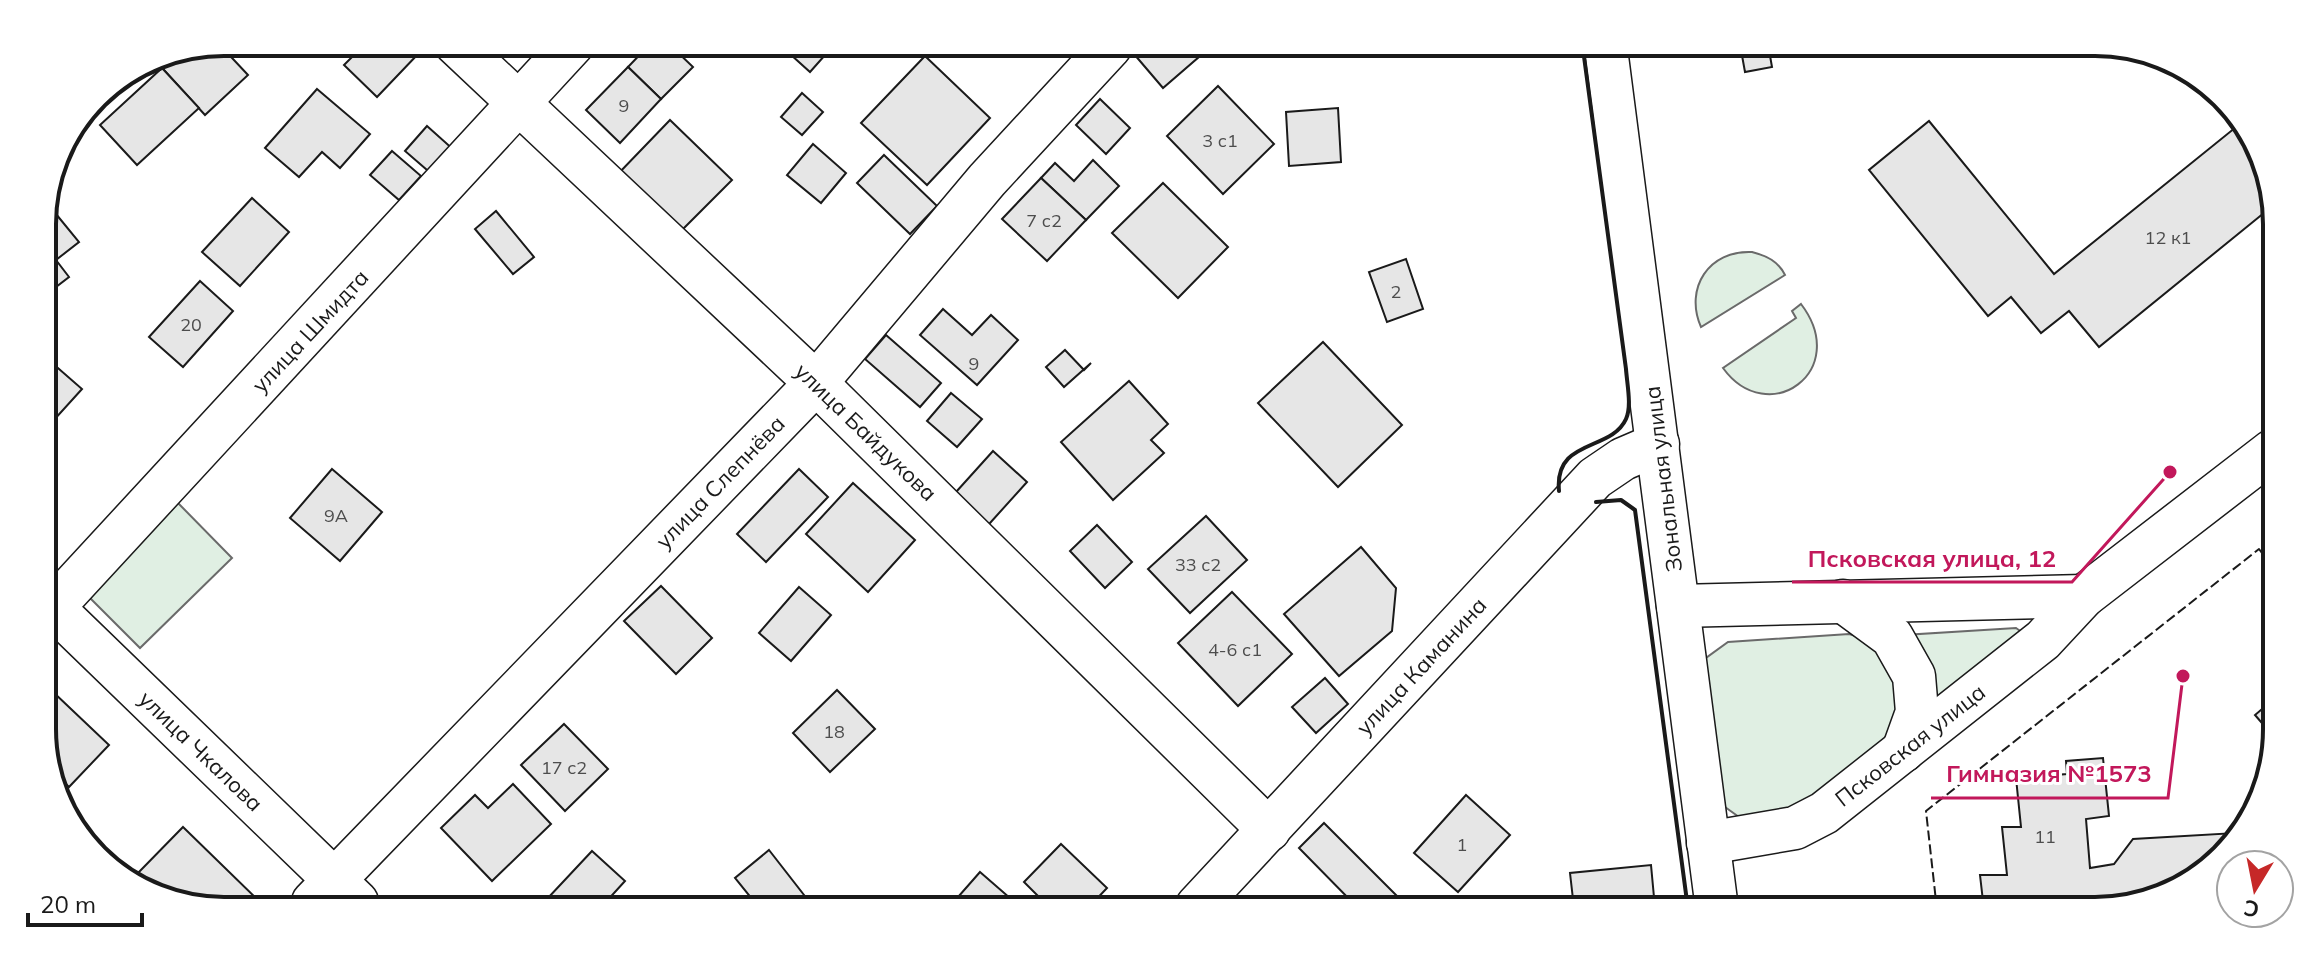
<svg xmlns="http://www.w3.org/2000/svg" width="2319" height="953" viewBox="0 0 2319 953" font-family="Mulish,sans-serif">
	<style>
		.green { fill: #e0efe3; stroke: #6a6a6a; stroke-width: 2 }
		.building { fill: #e6e6e6; stroke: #1a1a1a; stroke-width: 2 }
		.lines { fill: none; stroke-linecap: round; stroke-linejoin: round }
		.minor-casing { stroke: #1a1a1a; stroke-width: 45 }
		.minor { stroke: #fff; stroke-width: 42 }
		.fence { stroke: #1a1a1a; stroke-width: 2; stroke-dasharray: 10 4; stroke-linecap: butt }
		.wall { stroke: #1a1a1a; stroke-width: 4 }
		.labels { text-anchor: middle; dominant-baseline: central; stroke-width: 6; stroke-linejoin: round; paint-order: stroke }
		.number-label { font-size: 18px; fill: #4d4d4d }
		.street-label { font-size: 22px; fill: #1a1a1a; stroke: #fff }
		.rim { fill: none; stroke: #1a1a1a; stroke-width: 4 }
		.leader { fill: none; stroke: #c2185b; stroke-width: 3 }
		.callout-dot { fill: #c2185b; stroke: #fff; stroke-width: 3 }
		.callout-label { font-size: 24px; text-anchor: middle; font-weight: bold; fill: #c2185b; stroke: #fff; stroke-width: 6; stroke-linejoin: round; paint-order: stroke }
	</style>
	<rect width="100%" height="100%" fill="#fff"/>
	<!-- green -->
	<g class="green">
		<path d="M1752,252C1767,256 1778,261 1785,275L1701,327C1684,288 1709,250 1752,252Z"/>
		<path d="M1801,304C1852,371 1768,430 1723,368L1796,318L1792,311Z"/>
		<path d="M178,503L232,558L140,648L85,593Z"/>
		<path d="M2016,628L2023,633L1934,708L1904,635Z"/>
		<path d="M1849,634L1870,640L1896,680L1899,711L1889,744L1791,813L1739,817L1718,802L1695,687L1706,658L1728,642Z"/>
	</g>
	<!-- building -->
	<g class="building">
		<path d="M218,43L248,75L205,115L153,58L156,55Z"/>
		<path d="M366,43H408L419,53L377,97L344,65Z"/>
		<path d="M650,44H669L693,67L661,99L628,67Z"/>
		<path d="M780,45H834L810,72Z"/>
		<path d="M1142,47H1205L1207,50L1163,88L1134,54Z"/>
		<path d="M1741,50H1769L1772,67L1745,72Z"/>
		<path d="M925,56L990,118L927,185L861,123Z"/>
		<path d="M628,67L661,99L620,143L586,110Z"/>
		<path d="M162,68L199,108L137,165L100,125Z"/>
		<path d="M1218,86L1274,144L1223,194L1167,136Z"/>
		<path d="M317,89L370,134L340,168L322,152L299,177L265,148Z"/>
		<path d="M802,93L823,112L802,135L781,117Z"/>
		<path d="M1100,99L1130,128L1106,154L1076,125Z"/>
		<path d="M1338,108L1341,162L1289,166L1286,112Z"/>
		<path d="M670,120L732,180L677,235L616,176Z"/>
		<path d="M1929,121L2054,274L2241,123L2275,204L2099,347L2069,311L2041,333L2011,297L1988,316L1869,170Z"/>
		<path d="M427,126L455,151L434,176L405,151Z"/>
		<path d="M813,144L846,173L821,203L787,175Z"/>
		<path d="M392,151L421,176L399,200L370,175Z"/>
		<path d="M884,155L937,206L910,234L857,183Z"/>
		<path d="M1093,160L1119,186L1086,220L1041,178L1055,163L1074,181Z"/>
		<path d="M1041,178L1086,220L1047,261L1002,219Z"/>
		<path d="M1163,183L1228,247L1178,298L1112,233Z"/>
		<path d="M252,198L289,232L240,286L202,252Z"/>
		<path d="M496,211L534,257L513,274L475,229Z"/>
		<path d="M56,214L79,242L56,260L69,277L43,297L42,224Z"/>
		<path d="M1406,259L1423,309L1387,322L1369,272Z"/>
		<path d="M200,281L233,311L183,367L149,337Z"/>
		<path d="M943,309L972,335L991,315L1018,340L977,385L920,335Z"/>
		<path d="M886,335L941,383L920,407L865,359Z"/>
		<path d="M1323,342L1402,425L1338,487L1258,403Z"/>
		<path d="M1065,350L1084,370L1091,363L1064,387L1046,367Z"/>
		<path d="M43,355L82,389L44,431Z"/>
		<path d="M1129,381L1168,424L1151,440L1164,453L1113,500L1061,442Z"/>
		<path d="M951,393L982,419L957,447L927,421Z"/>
		<path d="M993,451L1027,482L981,533L947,502Z"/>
		<path d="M332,469L382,512L340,561L290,518Z"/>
		<path d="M799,469L828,497L766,562L737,534Z"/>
		<path d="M853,483L915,540L868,592L806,534Z"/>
		<path d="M1206,516L1247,560L1190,613L1148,569Z"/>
		<path d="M1097,525L1132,562L1105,588L1070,551Z"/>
		<path d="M1361,547L1396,588L1392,631L1339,676L1284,614Z"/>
		<path d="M661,586L712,638L676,674L624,621Z"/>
		<path d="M799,587L831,615L791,661L759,633Z"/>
		<path d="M1232,592L1292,654L1238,706L1178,643Z"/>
		<path d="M1325,678L1348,704L1316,733L1292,707Z"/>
		<path d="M51,690L109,745L69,787L45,764V696Z"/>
		<path d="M837,690L875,729L830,772L793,733Z"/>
		<path d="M2268,704V730L2255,715Z"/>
		<path d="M564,724L608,769L565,811L521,765Z"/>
		<path d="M2103,758L2109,816L2086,819L2090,868L2114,864L2133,839L2235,833L2205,874L2106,911L1984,910L1980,875H2007L2002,827H2021L2016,778L2067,774L2066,761Z"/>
		<path d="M513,784L551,824L492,881L441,828L475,795L488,808Z"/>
		<path d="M1466,795L1510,835L1458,892L1414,853Z"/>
		<path d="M1324,823L1408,907H1357L1299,848Z"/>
		<path d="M183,827L259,901L258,902L165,901L137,874Z"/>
		<path d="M1061,844L1107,888L1090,906L1047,905L1024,882Z"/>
		<path d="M769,850L811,904H756L735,878Z"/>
		<path d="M592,851L625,881L605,903H551L547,899Z"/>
		<path d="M1651,865L1655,908H1574L1570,873Z"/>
		<path d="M980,872L1018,905H951Z"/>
	</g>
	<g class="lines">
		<!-- minor casing -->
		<g class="minor-casing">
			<g id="minor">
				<path d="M455,43L816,383L1269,830"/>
				<path d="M1606,49C1645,335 1679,622 1717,909"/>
				<path d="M45,600L357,902"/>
				<path d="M1843,601L1892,637L1914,676L1917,712L1903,751"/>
				<path d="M1678,606L2084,596"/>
				<path d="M45,616L573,44"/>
				<path d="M1708,843L1795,828L1824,813L2043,640L2084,596L2272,451"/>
				<path d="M313,902L816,383L987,180L1110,47"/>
				<path d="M1197,906L1595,478L1623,459L1658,444"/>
			</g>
		</g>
		<!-- minor -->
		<use href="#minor" class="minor"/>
		<!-- fence -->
		<path class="fence" d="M1937,910L1926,811L2259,549L2270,564"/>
		<!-- wall -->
		<g class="wall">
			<path d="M1559,491C1554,438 1611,452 1626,419C1632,406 1627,384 1626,369L1583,49"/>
			<path d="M1596,502L1621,500L1635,510L1688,909"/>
		</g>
	</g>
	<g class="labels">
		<!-- number labels -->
		<g class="number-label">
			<text x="624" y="105">9</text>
			<text x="1220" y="140">3 с1</text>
			<text x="1044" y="220">7 с2</text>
			<text x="2168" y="237">12 к1</text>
			<text x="1396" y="291">2</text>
			<text x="191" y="324">20</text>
			<text x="974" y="363">9</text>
			<text x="336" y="515">9А</text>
			<text x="1198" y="564">33 с2</text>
			<text x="1235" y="649">4-6 с1</text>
			<text x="834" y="731">18</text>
			<text x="564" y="767">17 с2</text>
			<text x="2045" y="836">11</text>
			<text x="1462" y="844">1</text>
		</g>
		<!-- street labels -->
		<g class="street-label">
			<text transform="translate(310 331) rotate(-47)">улица Шмидта</text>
			<text transform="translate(866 432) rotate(44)">улица Байдукова</text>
			<text transform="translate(1663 479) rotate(-97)">Зональная улица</text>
			<text transform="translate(720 482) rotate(-46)">улица Слепнёва</text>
			<text transform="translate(1421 666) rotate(-47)">улица Каманина</text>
			<text transform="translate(1910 745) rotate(-38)">Псковская улица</text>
			<text transform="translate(201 751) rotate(44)">улица Чкалова</text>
		</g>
	</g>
	<!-- crop -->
	<path d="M0 0H2319V953H0ZM224 56H2095A168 168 0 0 1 2263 224V729A168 168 0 0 1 2095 897H224A168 168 0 0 1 56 729V224A168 168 0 0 1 224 56Z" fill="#fff" fill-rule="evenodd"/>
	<path class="rim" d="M224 56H2095A168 168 0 0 1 2263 224V729A168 168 0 0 1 2095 897H224A168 168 0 0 1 56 729V224A168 168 0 0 1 224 56Z"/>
	<!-- callouts -->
	<path class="leader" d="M2170 472L2072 582H1792M2183 676L2168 798H1931"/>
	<g class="callout-dot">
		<circle cx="2170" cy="472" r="8"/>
		<circle cx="2183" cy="676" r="8"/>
	</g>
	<g class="callout-label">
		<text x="1932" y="567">Псковская улица, 12</text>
		<text x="2049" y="782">Гимназия №1573</text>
	</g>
	<!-- north arrow -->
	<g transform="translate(2255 889) rotate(190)"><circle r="38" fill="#ffffff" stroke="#a3a3a3" stroke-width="2"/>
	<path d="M0-6L14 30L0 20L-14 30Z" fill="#c62828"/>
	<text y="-12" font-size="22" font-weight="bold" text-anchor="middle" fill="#1a1a1a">С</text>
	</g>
	<!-- scale -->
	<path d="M28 913v12h114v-12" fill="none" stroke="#1a1a1a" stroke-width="4"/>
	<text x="40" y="913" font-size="24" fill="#1a1a1a" stroke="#ffffff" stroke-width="6" paint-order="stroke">20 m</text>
</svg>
